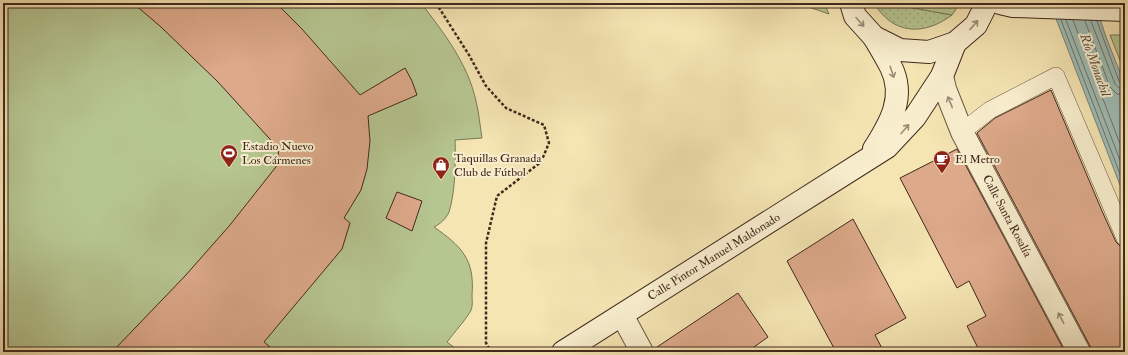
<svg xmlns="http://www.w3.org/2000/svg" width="1128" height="355" viewBox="0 0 1128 355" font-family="'IM FELL Double Pica',serif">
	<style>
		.grass { fill: url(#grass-dots); stroke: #7c7758 }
		.green { fill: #b6c691; stroke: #7c7758 }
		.water { fill: #9ebdb5; stroke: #798179 }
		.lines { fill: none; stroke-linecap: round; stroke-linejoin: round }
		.shore { stroke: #70726a; stroke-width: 1 }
		.building { fill: #dca98a; stroke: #42281e }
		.pedestrian-casing { stroke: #6e5743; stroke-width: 18 }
		.tertiary-casing { stroke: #6e5743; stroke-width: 24 }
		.secondary-casing { stroke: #42281e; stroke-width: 24 }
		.path { stroke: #42281e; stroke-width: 2.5; stroke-dasharray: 3 2; stroke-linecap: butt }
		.pedestrian { stroke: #f8eece; stroke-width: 17 }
		.tertiary { stroke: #f8eece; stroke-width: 22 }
		.secondary { stroke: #f8eece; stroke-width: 22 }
		.oneway { stroke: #9d8b76 }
		.labels { text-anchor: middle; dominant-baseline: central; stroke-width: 4; stroke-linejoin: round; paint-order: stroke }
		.poi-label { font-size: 12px; fill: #42281e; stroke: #f8eece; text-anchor: start }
		.street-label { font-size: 12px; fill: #42281e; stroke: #f8eece }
		.water-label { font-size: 13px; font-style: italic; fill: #594d44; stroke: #f8eece }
	</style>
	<defs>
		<pattern id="grass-dots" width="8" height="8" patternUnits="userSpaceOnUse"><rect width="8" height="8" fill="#b6c691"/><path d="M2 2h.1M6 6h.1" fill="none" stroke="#9eaa7d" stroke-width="1.8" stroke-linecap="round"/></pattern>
	</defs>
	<rect width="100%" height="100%" fill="#f4e5b3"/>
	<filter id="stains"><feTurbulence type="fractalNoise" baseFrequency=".005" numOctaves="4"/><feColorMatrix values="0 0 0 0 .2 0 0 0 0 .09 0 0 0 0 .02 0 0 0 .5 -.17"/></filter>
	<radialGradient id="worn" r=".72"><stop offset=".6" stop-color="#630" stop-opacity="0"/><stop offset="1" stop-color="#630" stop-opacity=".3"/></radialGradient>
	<!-- grass -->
	<path class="grass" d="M874,3H886L952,15C924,36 893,35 874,3Z"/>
	<!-- green -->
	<g class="green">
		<path d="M3,3H421C444,33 468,64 476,101C479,113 480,126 482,138L455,140C456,160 455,194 449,212C446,219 440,224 434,227C461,246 475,259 472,295C472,299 473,306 471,310C469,316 452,335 447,342L460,352H3Z"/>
		<path d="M800,3H824L829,14L800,4Z"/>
		<path d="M886,3H960L952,15Z"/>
		<path d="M1110,35H1119L1125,40V73Z"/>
	</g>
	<!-- water -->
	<path class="water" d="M1050,3H1095L1106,37L1125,85V198Z"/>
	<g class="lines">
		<!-- shore -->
		<g class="shore">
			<path d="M1061,20L1125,187"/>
			<path d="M1066,20L1125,173"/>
			<path d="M1073,20L1125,157"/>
			<path d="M1085,21L1110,87L1117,94L1125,95"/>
			<path d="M1091,21L1115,84L1119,88L1125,89"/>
			<path d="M1097,21L1119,81L1122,84H1125"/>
		</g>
	</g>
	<!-- building -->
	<g class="building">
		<path d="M133,3H276L302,29L360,95L405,68L412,81L417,95L368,116L370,141L367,169L361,190L344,218L350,223L342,249L264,342L276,352H112L185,276L230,225L279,163L278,148L218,82L161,27Z"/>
		<path d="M1051,90L1102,211L1116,242L1121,247L1125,258V352H1091L1090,346L977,133L995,118Z"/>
		<path d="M957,149L1065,352H980L967,326L986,316L969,281L957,288L900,178Z"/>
		<path d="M397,192L422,201L412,231L386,218Z"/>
		<path d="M853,219L906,318L875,335L884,352H836L787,261Z"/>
		<path d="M738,293L768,337L747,352H654V349Z"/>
	</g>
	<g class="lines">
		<!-- pedestrian casing -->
		<g class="pedestrian-casing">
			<path id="pedestrian" d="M968,127L990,110L1056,76L1125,238"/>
		</g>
		<!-- tertiary casing -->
		<g class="tertiary-casing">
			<g id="tertiary">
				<path d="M942,76L945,89L962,132L1079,352"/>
				<path d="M622,315L642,352"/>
			</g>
		</g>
		<!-- secondary casing -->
		<g class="secondary-casing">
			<g id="secondary">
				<path d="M851,3L855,16L874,37L900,50L929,52L955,43L976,25L987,3"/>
				<path d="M1000,3L1013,6L1125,10"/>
				<path d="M874,149C890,124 906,97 891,67C886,57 880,47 874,37"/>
				<path d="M563,352L887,147L915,117L942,76L955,43"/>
			</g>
		</g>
		<!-- path -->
		<path class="path" d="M436,3L469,55L486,86L506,108L544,125L549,143L541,162L497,196L486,243V343L489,348"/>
		<!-- pedestrian -->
		<use href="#pedestrian" class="pedestrian"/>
		<!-- tertiary -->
		<use href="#tertiary" class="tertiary"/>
		<!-- secondary -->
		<use href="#secondary" class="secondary"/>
	</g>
	<!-- one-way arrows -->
	<defs><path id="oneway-shaft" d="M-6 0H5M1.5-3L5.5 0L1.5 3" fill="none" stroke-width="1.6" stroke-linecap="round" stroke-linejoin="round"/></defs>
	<g class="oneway">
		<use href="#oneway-shaft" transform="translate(860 22) rotate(48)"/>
		<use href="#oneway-shaft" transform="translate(974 25) rotate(-49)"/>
		<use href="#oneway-shaft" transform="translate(892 72) rotate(72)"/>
		<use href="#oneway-shaft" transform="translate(950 102) rotate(-112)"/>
		<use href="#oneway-shaft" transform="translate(905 129) rotate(-49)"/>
		<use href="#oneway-shaft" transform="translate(1061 318) rotate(-118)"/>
	</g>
	<!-- icons -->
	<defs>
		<g id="stadium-pin" transform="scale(0.9)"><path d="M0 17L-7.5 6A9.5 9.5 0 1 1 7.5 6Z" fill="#8f2418" stroke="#f8eece"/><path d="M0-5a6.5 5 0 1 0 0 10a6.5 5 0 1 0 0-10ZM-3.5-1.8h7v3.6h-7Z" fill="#fff"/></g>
		<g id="cafe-pin" transform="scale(0.9)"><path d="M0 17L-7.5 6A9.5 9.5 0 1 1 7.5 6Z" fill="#8f2418" stroke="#f8eece"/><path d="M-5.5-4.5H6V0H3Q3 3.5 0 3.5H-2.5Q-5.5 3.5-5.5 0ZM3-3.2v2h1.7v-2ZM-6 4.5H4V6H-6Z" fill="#fff"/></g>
		<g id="shop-pin" transform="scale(0.9)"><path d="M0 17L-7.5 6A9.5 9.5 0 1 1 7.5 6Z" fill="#8f2418" stroke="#f8eece"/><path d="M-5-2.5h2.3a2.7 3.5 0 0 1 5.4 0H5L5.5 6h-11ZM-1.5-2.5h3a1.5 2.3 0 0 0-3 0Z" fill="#fff"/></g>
	</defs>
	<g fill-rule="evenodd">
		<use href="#stadium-pin" x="229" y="153"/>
		<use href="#cafe-pin" x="942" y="159"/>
		<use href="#shop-pin" x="441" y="165"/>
	</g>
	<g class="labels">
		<!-- poi labels -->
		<g class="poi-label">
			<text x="242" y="146">Estadio Nuevo<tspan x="242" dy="14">Los Cármenes</tspan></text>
			<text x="454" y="158">Taquillas Granada<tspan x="454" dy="14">Club de Fútbol</tspan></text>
			<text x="955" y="159">El Metro</text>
		</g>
		<!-- street labels -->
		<g class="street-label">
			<text transform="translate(1007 216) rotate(62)">Calle Santa Rosalía</text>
			<text transform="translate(714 257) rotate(-32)">Calle Pintor Manuel Maldonado</text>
		</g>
		<!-- water labels -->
		<g class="water-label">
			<text transform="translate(1095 65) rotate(70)">Río Monachil</text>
		</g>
	</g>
	<!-- margin -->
	<rect width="1128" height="355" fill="none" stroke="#f4e5b3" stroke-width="16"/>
	<rect x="4" y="4" width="1120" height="347" fill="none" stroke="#42281e" stroke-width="2"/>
	<rect x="8" y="8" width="1112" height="339" fill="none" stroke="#42281e"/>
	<rect width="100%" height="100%" filter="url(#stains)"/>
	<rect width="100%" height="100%" fill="url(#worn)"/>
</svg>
